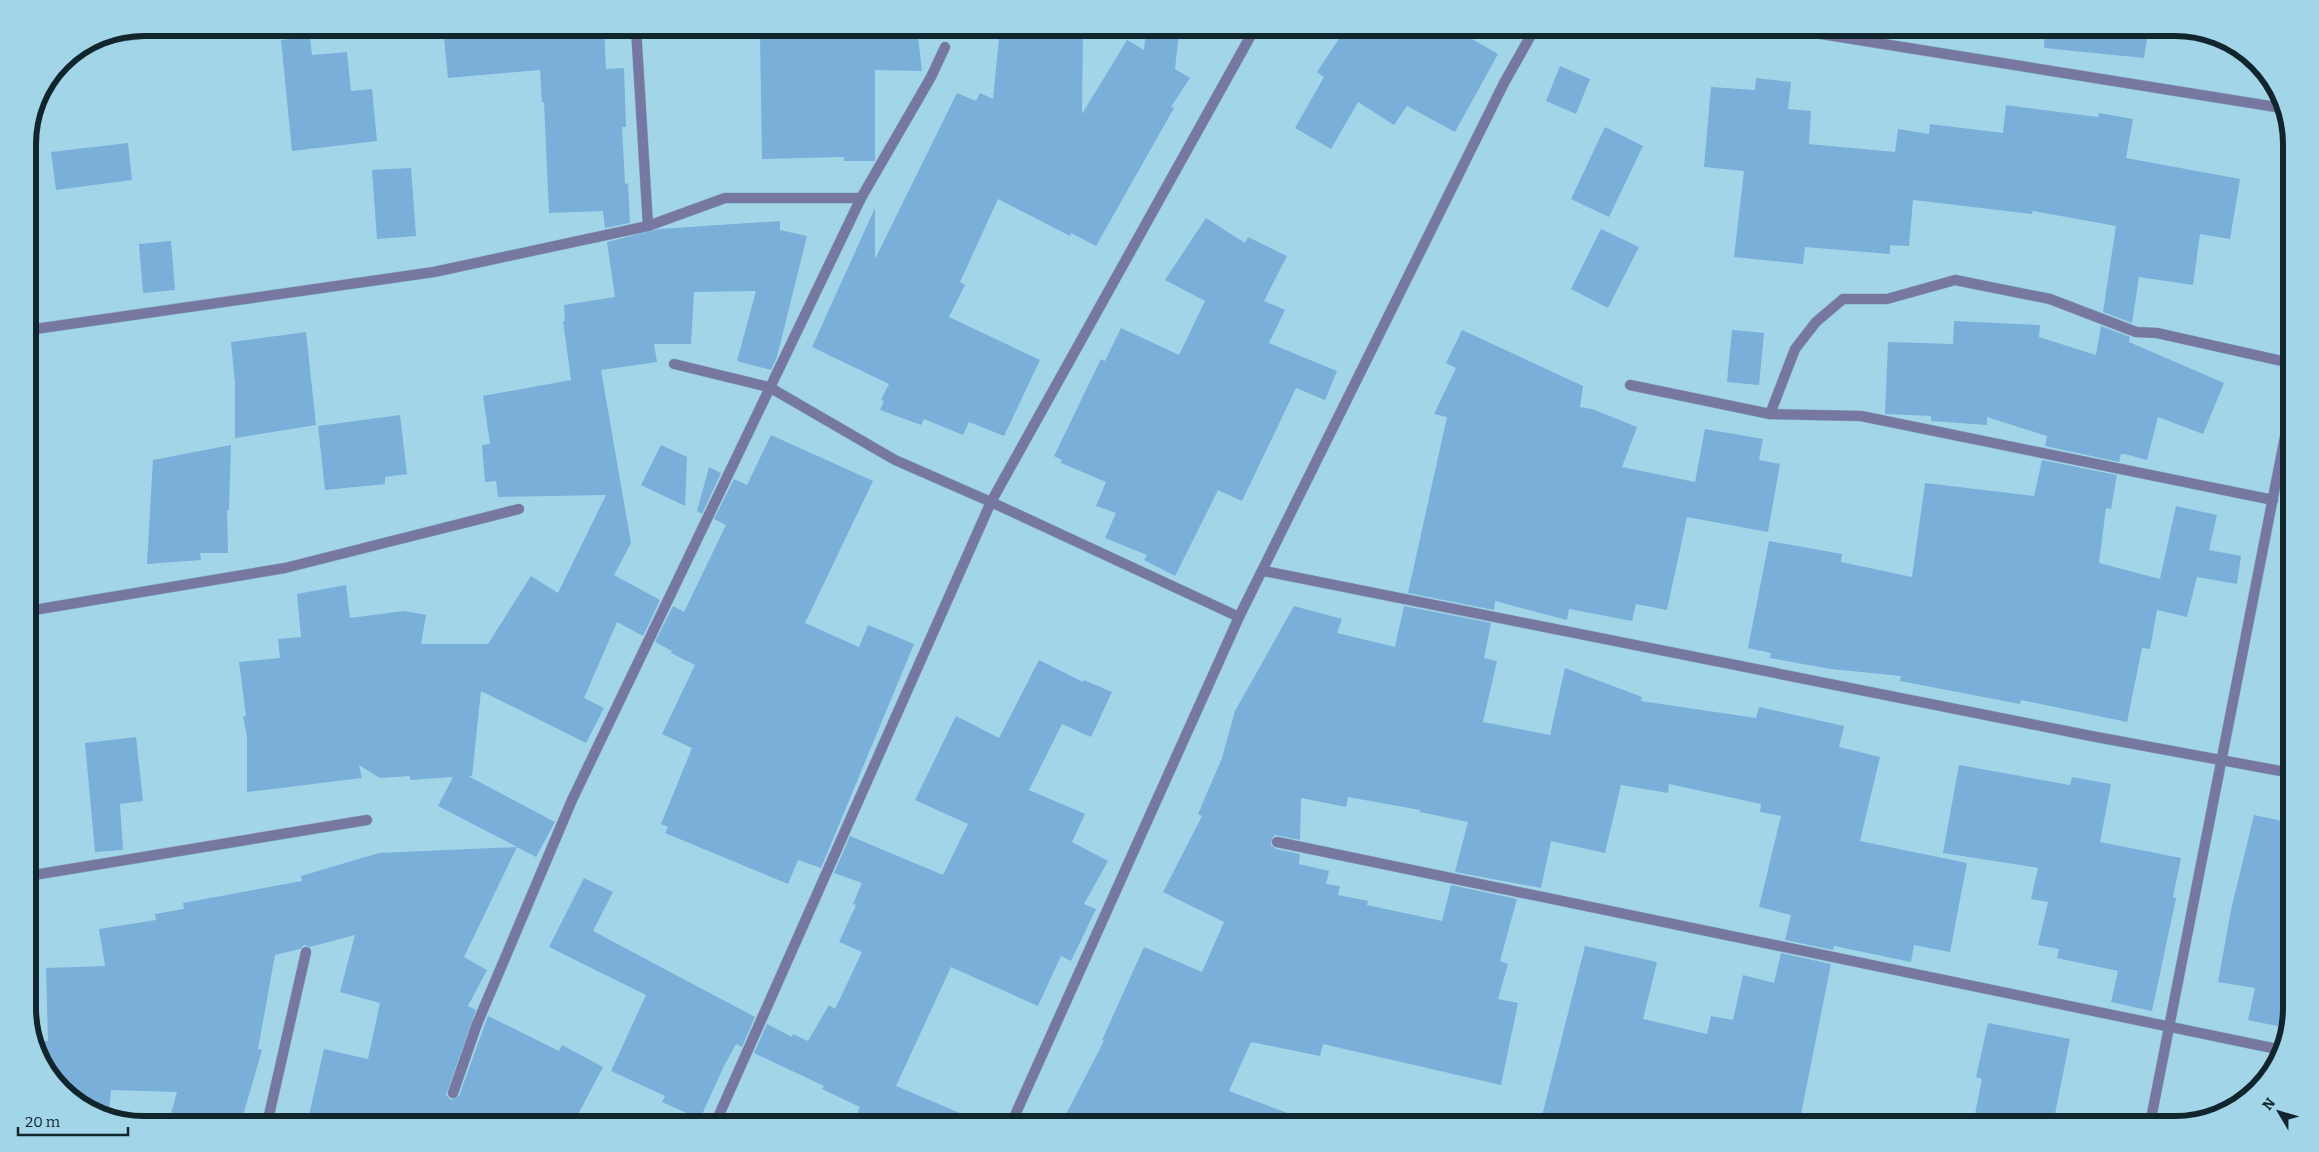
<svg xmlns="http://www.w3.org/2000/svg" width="2319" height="1152" viewBox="0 0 2319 1152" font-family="Bitter,serif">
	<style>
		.building { fill: #7aafda }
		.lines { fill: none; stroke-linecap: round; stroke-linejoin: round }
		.street-casing { stroke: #86b2c3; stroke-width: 11 }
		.street { stroke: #7778a2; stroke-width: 10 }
		.rim { fill: none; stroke: #11252c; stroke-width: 6 }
	</style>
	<rect width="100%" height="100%" fill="#a3d5e9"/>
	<!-- building -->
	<g class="building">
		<path d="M443,28H604L606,69L624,68L626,127H622L625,184L628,183L630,223L605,228L603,211L549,213L544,102H542L540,70L448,78Z"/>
		<path d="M835,28H917L922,71L875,70V161H844V157L762,159L760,36Z"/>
		<path d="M1000,28H1083L1082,114L1127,40L1144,50L1146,30L1179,32L1175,69L1190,78L1171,107L1174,108L1096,246L1071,233L1070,236L998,199L960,282L965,285L949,317L1040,360L1004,436L969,422L963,435L924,419L921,425L880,410L884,401L881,400L889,384L812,347L875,208V259L957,93L976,101L980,93L993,99Z"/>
		<path d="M1346,28H1380L1398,39L1405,28H1453L1498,54L1455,132L1407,106L1394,125L1358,102L1331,149L1295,128L1324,77L1317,72Z"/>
		<path d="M2045,28H2149L2144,58L2044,48Z"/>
		<path d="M310,37L312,55L347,52L351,91L372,89L377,141L292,151L281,40Z"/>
		<path d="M1560,66L1590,79L1576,114L1546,101Z"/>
		<path d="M1756,78L1791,82L1788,109L1811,111L1809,144L1895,152L1898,129L1929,134L1930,124L2003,133L2006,105L2098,117L2099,113L2133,119L2126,158L2240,179L2230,239L2200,234L2193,285L2139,277L2132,323L2103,312L2116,226L2033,211L2032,214L1913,200L1909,246L1890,245V254L1805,247L1803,264L1734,257L1744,171L1704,167L1711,87L1755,90Z"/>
		<path d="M1605,127L1643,146L1609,217L1571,199Z"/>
		<path d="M128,143L132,180L56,190L51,152Z"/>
		<path d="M411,168L416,236L377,239L372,170Z"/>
		<path d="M1206,218L1245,243L1248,237L1287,256L1264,301L1285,310L1269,343L1337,371L1325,400L1296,388L1242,501L1218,490L1175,576L1144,560L1147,555L1105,538L1116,513L1096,506L1106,482L1061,463L1062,460L1054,456L1101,359L1105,361L1121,328L1179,355L1205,301L1165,280Z"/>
		<path d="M780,221V230L807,236L777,357L771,370L737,361L756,291L694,292L691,344H654L657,362L601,370L631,543L614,575L660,600L643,636L617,622L584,698L604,708L586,743L481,691L472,776H468L555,822L536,857L517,847L464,957L487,970L468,1006L476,1010L446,1095L451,1100L459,1096L488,1016L559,1051L562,1045L603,1067L573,1124H307L324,1049L368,1059L380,1003L340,992L355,935L310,947L304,945L300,949L275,955L258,1049L262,1050L242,1119L218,1113L215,1124H168L177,1092L111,1090L109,1112L88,1109L47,1073L37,1042L48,1041L46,968L105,966L99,929L156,920L155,914L184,909L183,903L302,881L301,876L379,853L517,847L438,806L453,777L410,780V776L380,778L359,765L362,778L247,792V737L243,716H246L239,662L280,658L278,639L301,637L297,594L346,585L350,618L404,611L426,615L421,644H488L531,576L558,593L606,495L498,497L496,481L485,482L482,445L490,444L483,396L571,380L563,321H565L564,305L615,297L607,242L659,229Z"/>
		<path d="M1601,229L1639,247L1608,308L1571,289Z"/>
		<path d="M171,241L175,290L143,293L139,244Z"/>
		<path d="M1954,321L2040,325L2039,337L2096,355L2101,326L2130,337L2129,342L2224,383L2203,434L2158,417L2147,460L2125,454H2121L2119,462L2045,446L2047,436L1987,417V425L1931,421V416L1885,414L1888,342L1953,344Z"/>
		<path d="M1462,330L1583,386L1580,407L1592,409L1637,427L1622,467L1695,482L1705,429L1763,439L1759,460L1780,464L1768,532L1687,517L1667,610L1636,604L1632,621L1569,609L1567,620L1495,601L1494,610L1408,593L1447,417L1434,414L1456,368L1446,363Z"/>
		<path d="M1732,330L1764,333L1759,385L1727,382Z"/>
		<path d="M306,332L316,425L235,438V384L231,342Z"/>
		<path d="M400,415L407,474L385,477V484L325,490L318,426Z"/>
		<path d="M771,435L873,481L805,623L859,647L868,625L914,644L821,868L798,860L788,884L665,833L668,827L661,824L692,748L662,734L695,665L671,653L672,651L655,642L673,606L684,612L726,525L714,519L734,479L747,485Z"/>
		<path d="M231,445L229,510H227L228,553H200L201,560L147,564L153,460Z"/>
		<path d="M661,445L687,457L685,506L641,485Z"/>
		<path d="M2042,460L2117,475L2111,509L2106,508L2099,563L2160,579L2176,506L2217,515L2209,550L2241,556L2237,584L2197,577L2187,617L2157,610L2150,649L2142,648L2127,722L2021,700L2020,704L1900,681L1901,676L1831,669L1770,658L1771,653L1748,648L1769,541L1842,554L1841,562L1912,577L1925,483L2034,496Z"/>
		<path d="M709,467L721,473L702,514L697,511Z"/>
		<path d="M1294,606L1342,619L1337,633L1395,647L1404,606L1491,623L1484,658L1497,661L1483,722L1550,735L1565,668L1642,697L1641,701L1756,718L1759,707L1844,726L1839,747L1880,757L1860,841L1967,863L1950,952L1914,945L1911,962L1834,946L1833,950L1785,940L1791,915L1759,907L1781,816L1760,812L1761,804L1669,784L1668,793L1621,785L1605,853L1551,841L1541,888L1455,872L1468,822L1420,812V810L1348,797L1346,807L1301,798L1300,840L1275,835L1272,838L1271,845L1276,849L1300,854L1299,864L1329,871L1326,884L1340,886L1338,895L1368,901L1367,905L1442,921L1451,885L1517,899L1500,961L1508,964L1498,999L1518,1003L1501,1085L1323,1044L1320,1056L1251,1042L1229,1091L1293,1115L1286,1124H1061L1104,1041L1102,1040L1144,947L1202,972L1224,922L1163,892L1202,816L1198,814L1222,758L1235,711Z"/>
		<path d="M1039,660L1083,682L1084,680L1112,692L1091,737L1062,724L1029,790L1085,814L1072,842L1108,861L1084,904L1096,909L1071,961L1061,956L1038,1006L951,967L896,1086L986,1124H904L887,1117L881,1124H852L860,1107L822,1089L824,1086L754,1053L767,1024L792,1037L793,1034L808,1041L829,1005L835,1009L862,952L839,942L856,905L853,904L862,883L834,873L850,836L943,875L968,824L915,800L956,716L999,738Z"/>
		<path d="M136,737L143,801L120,804L123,850L95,852L85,743Z"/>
		<path d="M1959,765L2070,785L2072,777L2111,784L2100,842L2181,858L2173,897L2176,898L2152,1011L2111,1002L2118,971L2057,958L2059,949L2038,945L2048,902L2031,899L2038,868L1943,853Z"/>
		<path d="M2254,815L2291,823L2292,1008L2287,1028L2248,1020L2255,988L2218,982L2231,910Z"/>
		<path d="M584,878L613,892L593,931L755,1017L742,1047L736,1044L723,1068L700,1119L662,1102L665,1096L611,1071L646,995L549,947Z"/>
		<path d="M1585,946L1657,962L1643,1019L1707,1034L1711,1016L1733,1020L1743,975L1774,983L1781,953L1831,964L1799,1124H1540Z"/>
		<path d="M1988,1023L2070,1039L2053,1124H1973L1982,1079L1976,1077Z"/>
	</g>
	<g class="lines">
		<!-- street casing -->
		<g class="street-casing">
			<g id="street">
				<path d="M636,28L648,226"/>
				<path d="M1784,28L2282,108"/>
				<path d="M94,40L185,28"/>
				<path d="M28,330L434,272L648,226L725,198H861"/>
				<path d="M674,364L769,387L895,460L991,502L1239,617"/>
				<path d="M1630,385L1770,414L1861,416L2273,500"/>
				<path d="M1770,414L1795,349L1816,322L1843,299H1887L1955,280L2050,299L2136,332L2157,333L2291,363"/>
				<path d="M1264,571L2091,736L2291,773"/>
				<path d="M28,611L285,568L519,509"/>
				<path d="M1277,842L2282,1050"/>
				<path d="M28,876L367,820"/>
				<path d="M453,1093L477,1024L572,800L861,198L931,77L945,47"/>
				<path d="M267,1124L306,952"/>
				<path d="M715,1124L991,502L1255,28"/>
				<path d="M1011,1124L1239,617L1504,83L1535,28"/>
				<path d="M1293,1124L1295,1121L1318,1124"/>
				<path d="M2150,1124L2291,406"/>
			</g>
		</g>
		<!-- street -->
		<use href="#street" class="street"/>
	</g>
	<!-- crop -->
	<path d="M0 0H2319V1152H0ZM144 36H2175A108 108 0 0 1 2283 144V1008A108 108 0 0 1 2175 1116H144A108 108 0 0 1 36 1008V144A108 108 0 0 1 144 36Z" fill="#a3d5e9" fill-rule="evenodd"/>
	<path class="rim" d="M144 36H2175A108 108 0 0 1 2283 144V1008A108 108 0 0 1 2175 1116H144A108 108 0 0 1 36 1008V144A108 108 0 0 1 144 36Z"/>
	<!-- north arrow -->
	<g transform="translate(2279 1112) rotate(308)" stroke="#a3d5e9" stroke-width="4" paint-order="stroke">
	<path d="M0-4L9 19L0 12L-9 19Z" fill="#11252c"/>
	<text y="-8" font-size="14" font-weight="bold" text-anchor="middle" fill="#11252c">N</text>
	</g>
	<!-- scale -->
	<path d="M18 1127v8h110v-8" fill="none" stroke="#11252c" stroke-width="2.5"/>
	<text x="25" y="1127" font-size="15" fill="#11252c" stroke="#a3d5e9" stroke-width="4" paint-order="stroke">20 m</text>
</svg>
